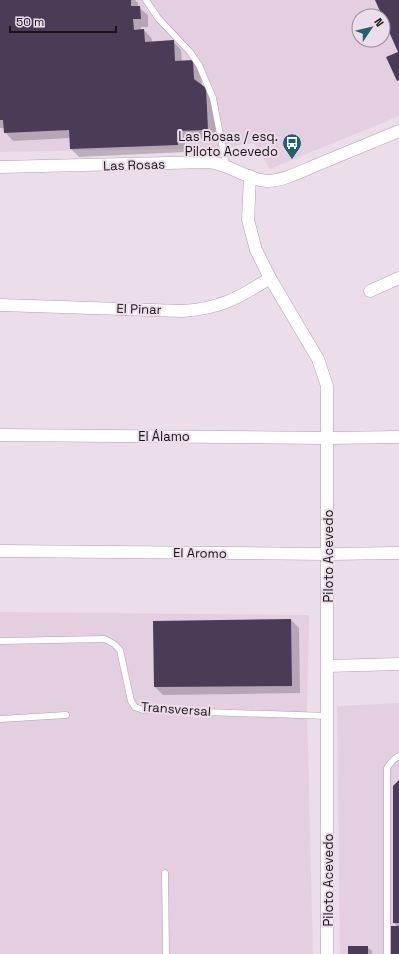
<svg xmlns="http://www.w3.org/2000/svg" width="399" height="954" viewBox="0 0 399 954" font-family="'Space Grotesk',sans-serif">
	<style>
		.built { fill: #e4cfe1; fill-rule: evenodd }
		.shadow { fill: #0003 }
		.building { fill: #4a3b56 }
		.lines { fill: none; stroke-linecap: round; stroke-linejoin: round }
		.service-casing { stroke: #afa1ad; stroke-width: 7 }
		.minor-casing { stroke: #afa1ad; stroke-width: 13 }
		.service { stroke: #fff; stroke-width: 6 }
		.minor { stroke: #fff; stroke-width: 12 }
		.labels { text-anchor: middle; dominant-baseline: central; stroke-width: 4; stroke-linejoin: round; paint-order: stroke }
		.poi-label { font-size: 13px; fill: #171216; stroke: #ecddea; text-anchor: end }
		.street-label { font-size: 13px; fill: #171216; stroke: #ecddea }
	</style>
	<rect width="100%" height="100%" fill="#ecddea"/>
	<!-- built -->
	<g class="built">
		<path d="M0,0H399V116L270,169L254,143L222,148L0,152ZM359,16H383V40H359Z"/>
		<path d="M0,612L309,615L307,709L313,954H0Z"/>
		<path d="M399,703V954H340L337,706Z"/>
	</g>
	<!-- shadow -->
	<g class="shadow">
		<path d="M0,0H135L138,3V7L148,15V27H141V31L144,30L152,39V43L173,41L181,50L182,62L193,61L201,69L202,86L214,97L216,138L185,139V152L79,157L71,149L70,138L13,141L5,132V128H0Z"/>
		<path d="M291,620L299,628L300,693L163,695L155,687Z"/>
		<path d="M399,781V954H392L398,927L394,923Z"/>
		<path d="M367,947L372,951V954H349Z"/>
	</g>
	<!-- building -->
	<g class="building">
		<path d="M0,0H131V6H140L141,19H133L134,30L144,29L145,42L174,40L175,61L193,60L194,79L206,88L208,130L177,131L178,145L70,149L69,130L4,133L3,120H0Z"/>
		<path d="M375,0H399V80L397,81L386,57L398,52Z"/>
		<path d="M291,619L292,686L154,687L153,621Z"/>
		<path d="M399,780V923H393V786Z"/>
		<rect x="391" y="926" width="8" height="28"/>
		<rect x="348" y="946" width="20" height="8"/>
	</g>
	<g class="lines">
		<!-- service casing -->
		<g class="service-casing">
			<g id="service">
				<path d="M146,0L158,18L190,52L199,65L213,98L226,165"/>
				<path d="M0,641L105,639L114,644L120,650L131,701L135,707L143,710L328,716"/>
				<path d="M0,719L66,715"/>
				<path d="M165,873L166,954"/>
				<path d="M387,954V768L393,760L399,756"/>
			</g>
		</g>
		<!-- minor casing -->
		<g class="minor-casing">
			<g id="minor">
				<path d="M0,167L209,162C230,164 247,180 267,181C284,181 304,170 319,164C346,153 372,142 399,131"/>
				<path d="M250,176L248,220L256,250L270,278L318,359L327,386V954"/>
				<path d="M370,291L399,278"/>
				<path d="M0,305L182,311C219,309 239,298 270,278"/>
				<path d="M0,435L328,438L399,437"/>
				<path d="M0,551L328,554L399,553"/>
				<path d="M328,666L399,664"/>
			</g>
		</g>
		<!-- service -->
		<use href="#service" class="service"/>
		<!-- minor -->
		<use href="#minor" class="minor"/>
	</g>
	<!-- icons -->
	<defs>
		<g id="bus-pin" transform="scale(1)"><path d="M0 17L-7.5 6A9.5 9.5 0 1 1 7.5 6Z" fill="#1d6273" stroke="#ecddea"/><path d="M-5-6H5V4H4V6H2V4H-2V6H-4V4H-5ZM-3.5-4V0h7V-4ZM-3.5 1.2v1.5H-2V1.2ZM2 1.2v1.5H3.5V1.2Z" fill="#fff"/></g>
	</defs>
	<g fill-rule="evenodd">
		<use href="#bus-pin" x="292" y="143"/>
	</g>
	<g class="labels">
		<!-- poi labels -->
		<g class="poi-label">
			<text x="278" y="136">Las Rosas / esq.<tspan x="278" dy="15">Piloto Acevedo</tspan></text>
		</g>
		<!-- street labels -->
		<g class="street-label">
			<text transform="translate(134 165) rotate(-2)">Las Rosas</text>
			<text transform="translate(139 309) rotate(2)">El Pinar</text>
			<text x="164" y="436">El Álamo</text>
			<text transform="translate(200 553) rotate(1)">El Aromo</text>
			<text transform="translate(328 556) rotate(-90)">Piloto Acevedo</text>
			<text transform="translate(176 709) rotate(4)">Transversal</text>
			<text transform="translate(328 880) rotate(-90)">Piloto Acevedo</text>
		</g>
	</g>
	<!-- north arrow -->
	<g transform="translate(371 28) rotate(55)"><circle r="19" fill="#ecddea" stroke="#978c95"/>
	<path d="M0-3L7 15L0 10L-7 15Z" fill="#1d6273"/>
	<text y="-6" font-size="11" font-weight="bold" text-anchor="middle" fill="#171216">N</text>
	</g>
	<!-- scale -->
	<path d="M10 26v6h106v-6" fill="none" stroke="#171216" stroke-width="2"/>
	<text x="16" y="26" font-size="12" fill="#171216" stroke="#ecddea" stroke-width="3" paint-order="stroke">50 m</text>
</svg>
